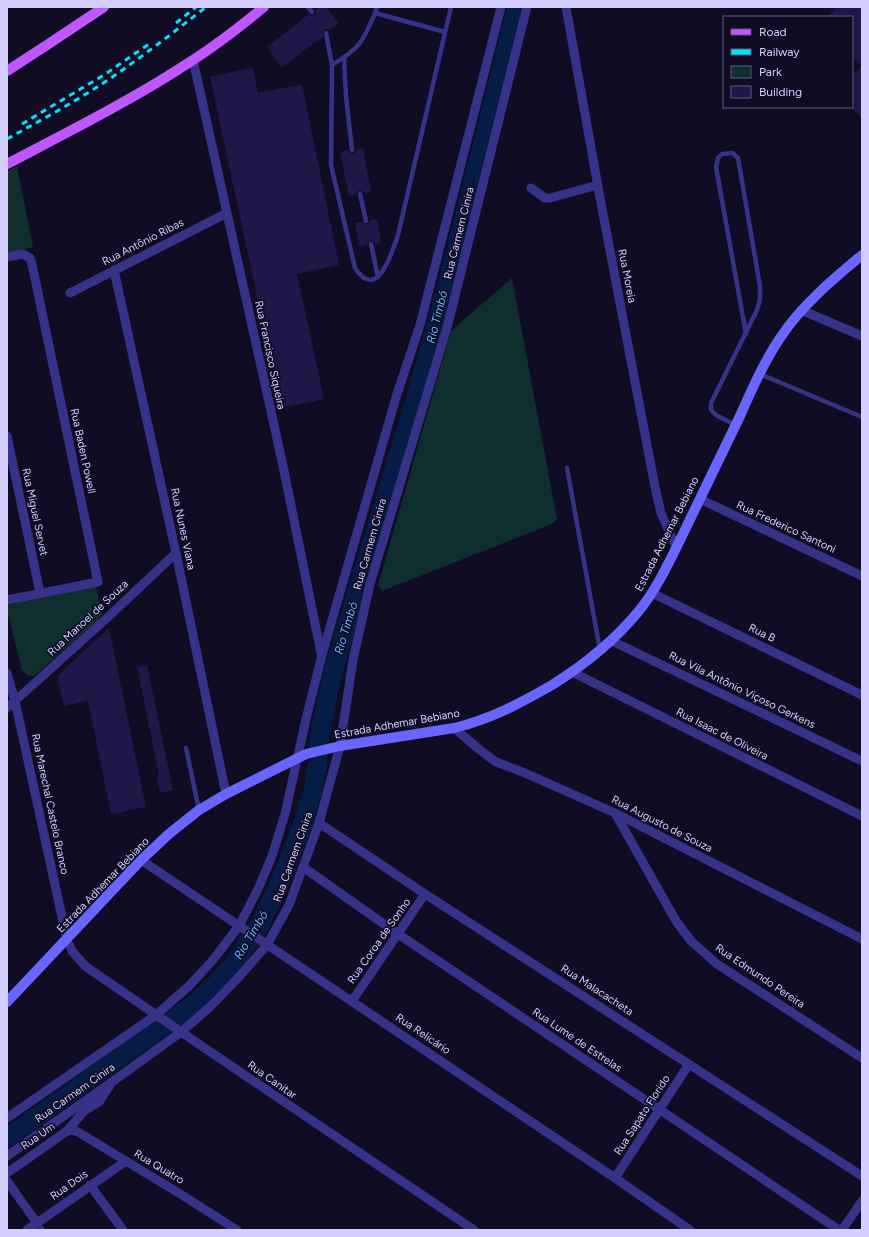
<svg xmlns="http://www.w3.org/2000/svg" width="869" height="1237" viewBox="0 0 869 1237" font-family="Figtree,sans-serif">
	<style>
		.green { fill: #0e2f2e }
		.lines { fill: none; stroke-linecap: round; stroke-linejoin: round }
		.river { stroke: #051c45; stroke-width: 19 }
		.building { fill: #201647 }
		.lane { stroke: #353288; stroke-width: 4.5 }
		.street { stroke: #353288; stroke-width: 9 }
		.secondary { stroke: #6966ff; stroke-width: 10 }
		.primary { stroke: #bf56ff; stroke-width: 10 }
		.rail { stroke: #00e3fa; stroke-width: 3; stroke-dasharray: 6 5; stroke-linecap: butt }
		.labels { text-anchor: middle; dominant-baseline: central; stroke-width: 3.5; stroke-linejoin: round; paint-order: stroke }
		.street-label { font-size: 11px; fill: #d4cfff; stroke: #100c24 }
		.water-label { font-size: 12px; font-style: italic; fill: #5db5ff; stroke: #100c24 }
	</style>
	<rect width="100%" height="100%" fill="#100c24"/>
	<!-- green -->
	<g class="green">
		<path d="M17,166L33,247L7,253V171Z"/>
		<path d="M512,278L557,519L552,524L382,591L378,585L451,331Z"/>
		<path d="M96,586L102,613L98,620L34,676H29L22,670L7,611L8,605Z"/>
	</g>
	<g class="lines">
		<!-- river -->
		<path class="river" d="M7,1138L193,1005L216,984L233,965L260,924L276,891L303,824L313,790L317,769L320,733L333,671L419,387L447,286L517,7"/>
	</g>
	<!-- building -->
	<g class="building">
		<path d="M319,7H326L339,23L329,31L327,29L324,30L322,32L323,36L281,68L267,47L309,14L311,16L314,15L316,13L315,10Z"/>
		<path d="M837,7H862V118L852,109V76L862,65L852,56V17H827Z"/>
		<path d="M253,67L258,93L302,84L339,265L297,274L324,399L281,408L210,77Z"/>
		<path d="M363,148L371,192L364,193L360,190L357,192L356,195L349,196L340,152L348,150L350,153L353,154L355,152L356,149Z"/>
		<path d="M377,219L381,243L375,244L373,241L371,240L368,242L367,245L359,246L355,223L362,222L364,224L366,225L369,223L370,220Z"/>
		<path d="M109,628L146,807L111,814L88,701L64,706L57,676Z"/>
		<path d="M147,665L173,790L160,793L156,775H159L137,667Z"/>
	</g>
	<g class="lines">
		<!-- lane -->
		<g class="lane">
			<path d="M308,7L312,12"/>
			<path d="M375,13L377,7"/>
			<path d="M326,33L332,65L331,165L355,268C377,302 392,253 398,235L451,7"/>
			<path d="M344,58L346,96L352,150"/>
			<path d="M332,65C359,49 363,42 375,13L445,32"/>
			<path d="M360,194L366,221"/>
			<path d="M371,244L378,277"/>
			<path d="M760,374L862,417"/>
			<path d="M735,425L716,415L711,410V403L757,310L760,299V286L738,158L733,153L722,154L718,158L716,167L746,334"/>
			<path d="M567,468L600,650"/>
			<path d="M186,748L199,810"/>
			<path d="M37,1223L43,1230"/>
		</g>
		<!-- street -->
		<g class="street">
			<path d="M566,7L600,198L656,492L661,513L676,547"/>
			<path d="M193,60L282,461L321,653"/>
			<path d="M531,188L545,198H550L598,185"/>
			<path d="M7,257L23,254L30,258L32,264L98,582L7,600"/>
			<path d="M114,270L176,553L226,794"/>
			<path d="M70,293L227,213"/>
			<path d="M801,310L862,336"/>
			<path d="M7,436L40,593"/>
			<path d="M700,499L862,576"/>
			<path d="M652,593L862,695"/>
			<path d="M612,641L862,761"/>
			<path d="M572,672L862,816"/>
			<path d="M7,673L15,701L67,940L72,951L85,966C214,1055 344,1143 474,1230"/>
			<path d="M7,708L107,618L176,553"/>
			<path d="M454,728L480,750L496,762L525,773L615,813L862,939"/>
			<path d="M615,813L676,921L691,941L717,964L862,1058"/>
			<path d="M319,823L425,894L862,1176"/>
			<path d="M141,860L615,1178L690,1230"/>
			<path d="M303,867L398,934L839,1230"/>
			<path d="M352,1001L425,894"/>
			<path d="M7,1118L156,1015L189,986L212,961L239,926L259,887L272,856L285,814L306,719L322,655L397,394L420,325L501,7"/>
			<path d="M67,1131L72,1130L78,1132L182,1195L237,1230"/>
			<path d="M7,1156L112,1082L181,1032L211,1006L237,979L267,945L289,905L319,823L340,746L353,660L370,584L448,324L527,7"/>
			<path d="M7,1173L67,1131L84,1111L99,1102L110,1085"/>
			<path d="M615,1178L689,1064"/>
			<path d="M7,1181L37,1223"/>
			<path d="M90,1185L123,1230"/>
			<path d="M27,1230L126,1161"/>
			<path d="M842,1230L862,1201"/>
		</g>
		<!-- secondary -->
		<path class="secondary" d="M7,1002L141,860L170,833L199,810L226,794L306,754L340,746L454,728C491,719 519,704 552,685C584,665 614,641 638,612C657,589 669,562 682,536C701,496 721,456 740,416C752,389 764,362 780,338C802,305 832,280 862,255"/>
		<!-- primary -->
		<g class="primary">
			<path d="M7,71L47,45L104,7"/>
			<path d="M7,164C70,131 134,99 193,60C218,44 241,26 264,7"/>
		</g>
		<!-- rail -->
		<g class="rail">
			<path d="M176,23L196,7"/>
			<path d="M22,124L104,75L149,44"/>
			<path d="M7,139C41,120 75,102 108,80C142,57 174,32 206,7"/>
		</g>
	</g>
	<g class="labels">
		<!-- street labels -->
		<g class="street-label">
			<text transform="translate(459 233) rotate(-76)">Rua Carmem Cinira</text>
			<text transform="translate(143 242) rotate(-27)">Rua Antônio Ribas</text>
			<text transform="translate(627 276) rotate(79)">Rua Moreia</text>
			<text transform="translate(270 355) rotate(78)">Rua Francisco Siqueira</text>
			<text transform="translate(83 451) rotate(78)">Rua Baden Powell</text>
			<text transform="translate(35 512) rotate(78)">Rua Miguel Servet</text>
			<text transform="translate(786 527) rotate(25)">Rua Frederico Santoni</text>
			<text transform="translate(183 529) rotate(78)">Rua Nunes Viana</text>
			<text transform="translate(667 534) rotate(-63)">Estrada Adhemar Bebiano</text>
			<text transform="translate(370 544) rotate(-74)">Rua Carmem Cinira</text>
			<text transform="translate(88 618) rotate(-43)">Rua Manoel de Souza</text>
			<text transform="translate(762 633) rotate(26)">Rua B</text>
			<text transform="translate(742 690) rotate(26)">Rua Vila Antônio Viçoso Gerkens</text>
			<text transform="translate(397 724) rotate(-10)">Estrada Adhemar Bebiano</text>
			<text transform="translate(722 734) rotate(27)">Rua Isaac de Oliveira</text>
			<text transform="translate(50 804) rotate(78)">Rua Marechal Castelo Branco</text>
			<text transform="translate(662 824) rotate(27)">Rua Augusto de Souza</text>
			<text transform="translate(293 857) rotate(-70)">Rua Carmem Cinira</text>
			<text transform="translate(103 885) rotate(-46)">Estrada Adhemar Bebiano</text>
			<text transform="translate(379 941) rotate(-55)">Rua Coroa de Sonho</text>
			<text transform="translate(760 976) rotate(34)">Rua Edmundo Pereira</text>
			<text transform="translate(597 990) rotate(33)">Rua Malacacheta</text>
			<text transform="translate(423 1034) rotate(34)">Rua Relicário</text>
			<text transform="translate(577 1040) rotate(34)">Rua Lume de Estrelas</text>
			<text transform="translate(272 1080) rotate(35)">Rua Canitar</text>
			<text transform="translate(75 1093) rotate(-35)">Rua Carmem Cinira</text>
			<text transform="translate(642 1115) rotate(-57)">Rua Sapato Florido</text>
			<text transform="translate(38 1136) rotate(-35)">Rua Um</text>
			<text transform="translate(159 1167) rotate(31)">Rua Quatro</text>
			<text transform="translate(69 1185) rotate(-35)">Rua Dois</text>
		</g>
		<!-- water labels -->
		<g class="water-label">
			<text transform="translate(437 317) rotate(-76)">Rio Timbó</text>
			<text transform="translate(346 628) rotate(-73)">Rio Timbó</text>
			<text transform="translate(251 935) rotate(-59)">Rio Timbó</text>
		</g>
	</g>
	<!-- border -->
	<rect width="869" height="1237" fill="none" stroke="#d4cfff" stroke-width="16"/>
	<!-- legend -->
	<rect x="723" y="16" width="130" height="92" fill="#100c24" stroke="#5e5a7c"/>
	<rect x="731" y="29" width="20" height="6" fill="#bf56ff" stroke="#5e5a7c"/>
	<text x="759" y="36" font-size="12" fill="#d4cfff">Road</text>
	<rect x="731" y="49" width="20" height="6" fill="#00e3fa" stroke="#5e5a7c"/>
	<text x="759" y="56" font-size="12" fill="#d4cfff">Railway</text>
	<rect x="731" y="66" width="20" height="12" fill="#0e2f2e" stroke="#5e5a7c"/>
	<text x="759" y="76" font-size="12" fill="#d4cfff">Park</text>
	<rect x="731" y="86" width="20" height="12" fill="#201647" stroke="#5e5a7c"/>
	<text x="759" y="96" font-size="12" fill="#d4cfff">Building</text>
</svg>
